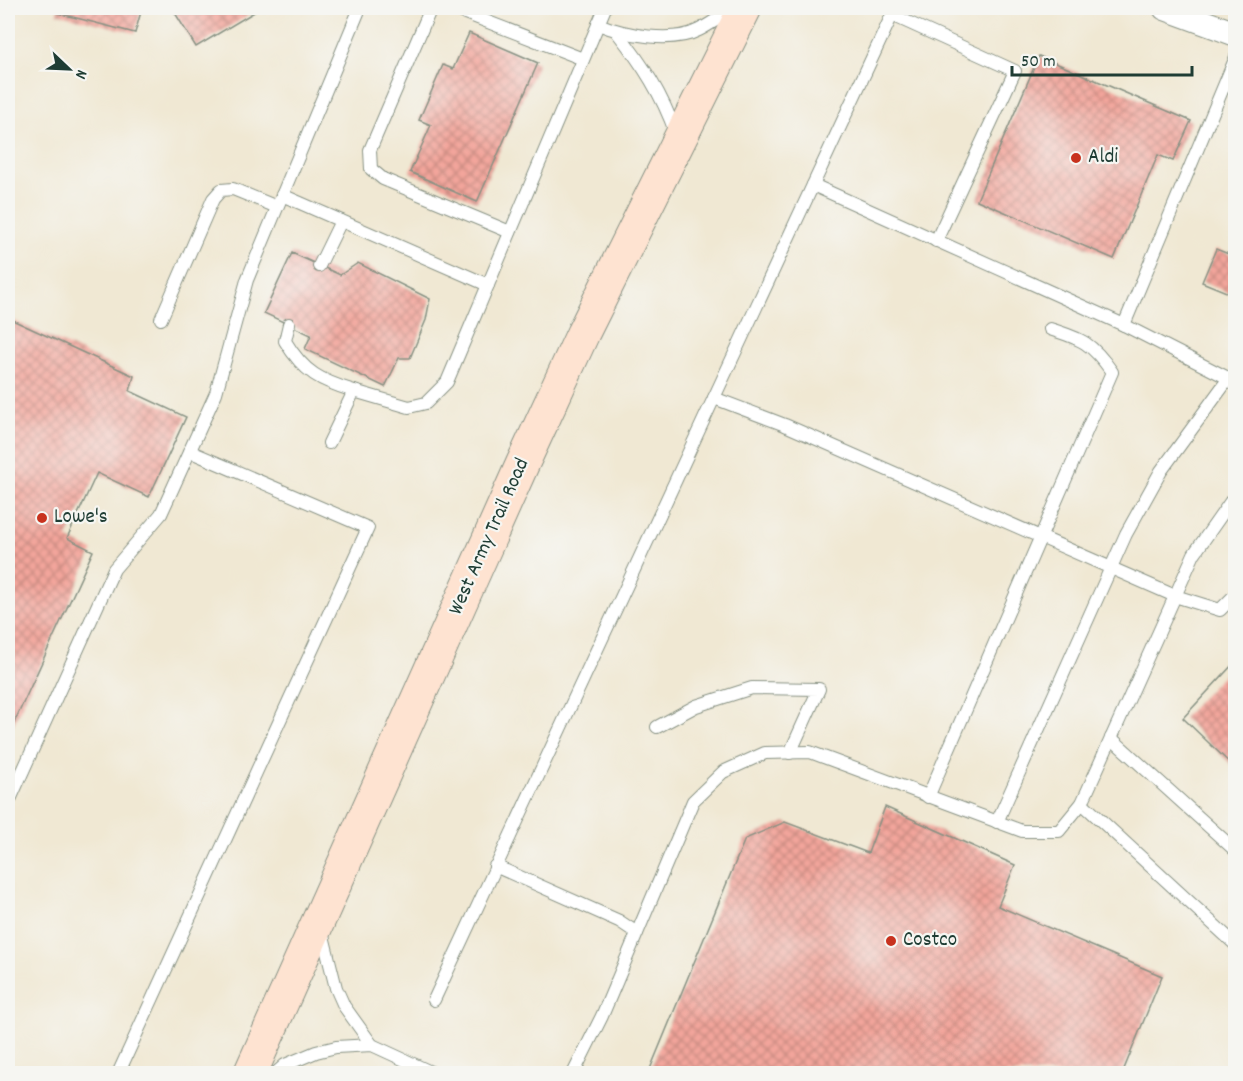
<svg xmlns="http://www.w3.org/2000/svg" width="1243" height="1081" viewBox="0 0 1243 1081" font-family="Dekko,sans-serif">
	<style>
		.building { fill: url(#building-cross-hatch) }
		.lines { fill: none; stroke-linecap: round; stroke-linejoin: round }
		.lane-casing { stroke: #889284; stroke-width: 14 }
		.street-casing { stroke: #889284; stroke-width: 26 }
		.secondary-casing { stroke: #889284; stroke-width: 35 }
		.lane { stroke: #fff; stroke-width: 12 }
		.street { stroke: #fff; stroke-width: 24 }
		.secondary { stroke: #fee3d1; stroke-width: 33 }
		.poi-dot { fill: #c8321e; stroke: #f6f6f2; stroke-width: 2 }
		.labels { text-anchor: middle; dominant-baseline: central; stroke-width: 4.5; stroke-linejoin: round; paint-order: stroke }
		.poi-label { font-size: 21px; fill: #1f3d34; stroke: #f6f6f2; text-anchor: start }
		.street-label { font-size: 21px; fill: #1f3d34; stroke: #f6f6f2 }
	</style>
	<defs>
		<pattern id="building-cross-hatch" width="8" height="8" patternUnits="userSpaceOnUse" patternTransform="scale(1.5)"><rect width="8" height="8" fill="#f3a59b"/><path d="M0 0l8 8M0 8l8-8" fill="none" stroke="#c4887f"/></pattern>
	</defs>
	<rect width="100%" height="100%" fill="#f6f6f2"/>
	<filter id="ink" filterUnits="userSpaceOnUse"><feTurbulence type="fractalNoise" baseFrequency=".0167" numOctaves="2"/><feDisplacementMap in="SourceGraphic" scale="12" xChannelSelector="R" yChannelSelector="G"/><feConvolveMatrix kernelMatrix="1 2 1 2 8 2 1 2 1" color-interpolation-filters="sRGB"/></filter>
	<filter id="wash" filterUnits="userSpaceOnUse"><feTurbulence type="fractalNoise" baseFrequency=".008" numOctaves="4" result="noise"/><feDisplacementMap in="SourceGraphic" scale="24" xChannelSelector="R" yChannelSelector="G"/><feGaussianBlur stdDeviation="1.35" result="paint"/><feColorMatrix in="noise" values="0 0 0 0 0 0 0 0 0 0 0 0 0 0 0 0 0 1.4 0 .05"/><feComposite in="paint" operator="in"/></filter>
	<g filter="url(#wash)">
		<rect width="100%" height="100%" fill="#f0e8d3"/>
		<g id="blocks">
			<!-- building -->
			<g class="building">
				<path d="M58,8H142L135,33L57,13Z"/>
				<path d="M172,8H261L196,47Z"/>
				<path d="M469,33L538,63L477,202L410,172L431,125L419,120L443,65L453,69Z"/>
				<path d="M1039,56L1191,121L1173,161L1158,155L1114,259L977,200Z"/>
				<path d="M1216,249L1236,257V296L1202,282Z"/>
				<path d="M292,253L340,275L358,263L430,299L426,320L410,358H399L385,387L305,349L311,335L264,313Z"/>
				<path d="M8,318L134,376L130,391L186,417L149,497L97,473L67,538L93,551L8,736Z"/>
				<path d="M1236,661V769L1183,718Z"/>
				<path d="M885,807L1015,865L998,906L1162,976L1122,1074H648L745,839L785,822L868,853Z"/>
			</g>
		</g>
	</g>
	<g filter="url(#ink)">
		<use href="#blocks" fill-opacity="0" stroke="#889284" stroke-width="1.5"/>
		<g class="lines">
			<!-- lane casing -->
			<g class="lane-casing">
				<g id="lane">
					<path d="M431,8L370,150L371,169L383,179L510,232"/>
					<path d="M452,8L583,59"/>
					<path d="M598,24C625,35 672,44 699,30C711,24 723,15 734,8"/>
					<path d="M617,32C643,65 662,94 676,134"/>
					<path d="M813,185L1124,325"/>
					<path d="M282,195L488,285"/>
					<path d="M319,266L341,221"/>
					<path d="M161,319L213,199L221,190L233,189L277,207"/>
					<path d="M289,324L285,341C304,373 321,381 354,391"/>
					<path d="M1234,381L1124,325L1236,57"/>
					<path d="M714,398L785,425L1175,596L1220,610L1236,594"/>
					<path d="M329,443L354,391L409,407L426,403L447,382L605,8"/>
					<path d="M657,727L696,706L752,688L819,689L790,753"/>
					<path d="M1111,738L1236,851"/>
					<path d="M928,797L1112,372C1092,343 1082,339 1050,329"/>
					<path d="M1082,803L1236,945"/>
					<path d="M8,804L114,569L161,514L216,393L247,280L360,8"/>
					<path d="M997,822L1126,534L1161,471L1229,378"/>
					<path d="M495,866L619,921L637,933"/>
					<path d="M322,932L336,988L344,1006L372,1045"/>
					<path d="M434,1000L892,15L1015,71L936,241"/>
					<path d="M118,1074L368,528L189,451"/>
					<path d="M275,1074L285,1065L316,1052L336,1047L372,1045L435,1074"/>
					<path d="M573,1074L602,1016L693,801L723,772L765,753L810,752L1022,831H1059L1082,803L1194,554L1236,494"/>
				</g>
			</g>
			<!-- street casing -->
			<g class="street-casing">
				<path id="street" d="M1165,8L1236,34"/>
			</g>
			<!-- secondary casing -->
			<g class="secondary-casing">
				<path id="secondary" d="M250,1074L522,465L583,333L745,8"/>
			</g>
			<!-- lane -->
			<use href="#lane" class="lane"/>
			<!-- street -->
			<use href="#street" class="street"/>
			<!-- secondary -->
			<use href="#secondary" class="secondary"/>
		</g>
	</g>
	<!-- markers -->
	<g class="poi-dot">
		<circle cx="1076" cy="158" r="6"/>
		<circle cx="42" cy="518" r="6"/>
		<circle cx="891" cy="941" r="6"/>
	</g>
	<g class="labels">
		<!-- poi labels -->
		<g class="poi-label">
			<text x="1088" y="158">Aldi</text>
			<text x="54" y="518">Lowe's</text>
			<text x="903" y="941">Costco</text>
		</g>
		<!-- street labels -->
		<g class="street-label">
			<text transform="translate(490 537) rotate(-66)">West Army Trail Road</text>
		</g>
	</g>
	<!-- margin -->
	<rect width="1243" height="1081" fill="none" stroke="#f6f6f2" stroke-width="30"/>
	<!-- north arrow -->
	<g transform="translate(69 69) rotate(113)" stroke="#f6f6f2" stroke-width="4.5" paint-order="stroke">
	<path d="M0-4.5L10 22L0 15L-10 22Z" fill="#1f3d34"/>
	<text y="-9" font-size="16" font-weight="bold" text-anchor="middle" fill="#1f3d34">N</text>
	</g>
	<!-- scale -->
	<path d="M1012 66v9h180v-9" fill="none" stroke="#1f3d34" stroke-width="3"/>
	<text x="1021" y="66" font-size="18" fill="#1f3d34" stroke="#f6f6f2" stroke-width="4.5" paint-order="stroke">50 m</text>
</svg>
